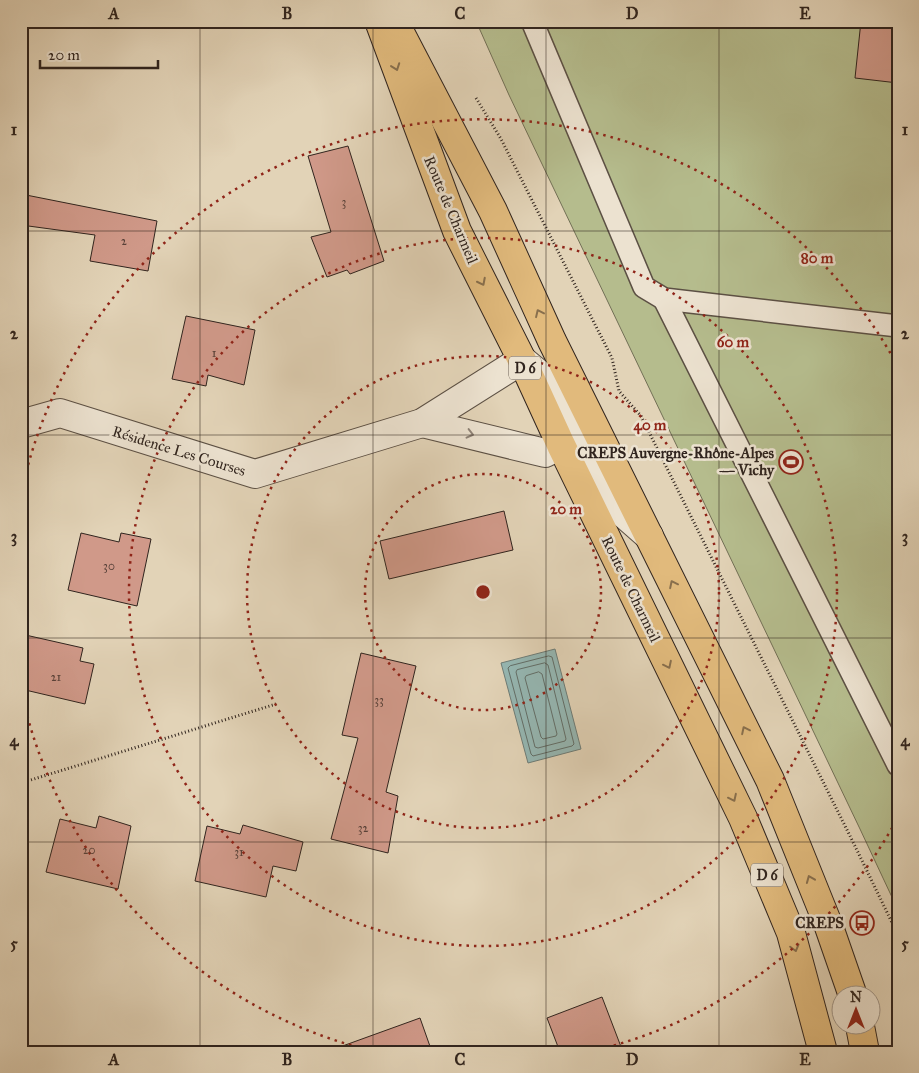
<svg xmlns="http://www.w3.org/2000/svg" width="919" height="1073" viewBox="0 0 919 1073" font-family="'IM FELL Great Primer',serif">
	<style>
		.green { fill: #b5bc8d; stroke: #727056 }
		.water { fill: #95b7b3; stroke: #6d7c77 }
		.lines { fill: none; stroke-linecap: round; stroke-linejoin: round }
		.shore { stroke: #626e68; stroke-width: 1 }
		.building { fill: #d09989; stroke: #30241e }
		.service-casing { stroke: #5c5044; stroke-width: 24 }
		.minor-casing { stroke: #5c5044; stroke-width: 30 }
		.primary-casing { stroke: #30241e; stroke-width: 30 }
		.path { stroke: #30241e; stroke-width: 3; stroke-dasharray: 1 2.5; stroke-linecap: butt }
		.service { stroke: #ece2d0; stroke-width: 21 }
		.minor { stroke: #ece2d0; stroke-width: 28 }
		.primary { stroke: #e1ba7c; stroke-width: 28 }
		.oneway { stroke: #886f4d }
		.oneway2 { stroke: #8e8377 }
		.grid { fill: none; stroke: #30241e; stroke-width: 1; stroke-opacity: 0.55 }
		.ring { fill: none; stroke: #8f2418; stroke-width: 2.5; stroke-dasharray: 2.5 5 }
		.labels { text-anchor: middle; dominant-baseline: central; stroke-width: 5; stroke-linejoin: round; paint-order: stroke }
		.number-label { font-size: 12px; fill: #584139 }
		.shield { fill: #ece2d0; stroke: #685d53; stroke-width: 1 }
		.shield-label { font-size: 14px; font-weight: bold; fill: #30241e }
		.street-label { font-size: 15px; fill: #30241e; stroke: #ece2d0 }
		.poi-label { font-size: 15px; font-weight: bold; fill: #30241e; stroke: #ece2d0; text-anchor: end }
		.centre { fill: #8f2418; stroke: #ece2d0; stroke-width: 2.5 }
		.ring-label { font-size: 15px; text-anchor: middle; font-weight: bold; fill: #8f2418; stroke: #ece2d0; stroke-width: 5; stroke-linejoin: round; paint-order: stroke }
		.neatline { fill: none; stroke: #30241e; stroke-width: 2 }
		.grid-label { font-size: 16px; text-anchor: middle; font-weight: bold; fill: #30241e }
	</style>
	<rect width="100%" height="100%" fill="#e2d3b7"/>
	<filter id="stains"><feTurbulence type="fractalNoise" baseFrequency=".004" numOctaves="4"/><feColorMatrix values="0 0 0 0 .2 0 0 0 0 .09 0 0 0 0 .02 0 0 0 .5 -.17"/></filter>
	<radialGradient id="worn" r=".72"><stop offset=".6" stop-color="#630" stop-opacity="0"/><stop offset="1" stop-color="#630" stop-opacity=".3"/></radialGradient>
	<!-- green -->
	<path class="green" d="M476,21H898V910L860,829L509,95Z"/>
	<!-- water -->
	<path class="water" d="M555,649L581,749L528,763L501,663Z"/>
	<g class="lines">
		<!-- shore -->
		<g class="shore">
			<path d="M549,656L552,657L574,744L572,746L533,756L531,754L508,668L510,666Z"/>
			<path d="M545,663L548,665L566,739L565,741L538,748L535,747L516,672L517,670Z"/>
			<path d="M539,672L542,674L557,734L556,736L543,739L541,737L525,678L526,676Z"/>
		</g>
	</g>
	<!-- building -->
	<g class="building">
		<path d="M861,21H898V83L855,78Z"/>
		<path d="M348,146L384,261L350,274L347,270L327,277L311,237L331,232L308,156Z"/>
		<path d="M21,194L157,221L148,271L90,261L95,235L21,225Z"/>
		<path d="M186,316L255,330L244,385L208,375L206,386L172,379Z"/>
		<path d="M504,511L513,550L389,579L380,541Z"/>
		<path d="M81,533L119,542L121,533L151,539L137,606L68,590Z"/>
		<path d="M21,634L83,648L80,661L94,664L85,704L21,689Z"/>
		<path d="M361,653L416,666L386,792L398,796L388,853L331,839L358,738L342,735Z"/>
		<path d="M99,816L131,826L118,889L46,872L60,819L96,828Z"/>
		<path d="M243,825L303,842L296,871L273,866L266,897L195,881L207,826L240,834Z"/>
		<path d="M602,997L623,1052H560L547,1018Z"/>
		<path d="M420,1018L432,1052H338L337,1048Z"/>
	</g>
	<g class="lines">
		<!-- service casing -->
		<g class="service-casing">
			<g id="service">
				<path d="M532,21L644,287L664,299L898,326"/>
				<path d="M664,299L898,765"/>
			</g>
		</g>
		<!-- minor casing -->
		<g class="minor-casing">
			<g id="minor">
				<path d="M422,423L545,453L561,445L559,421"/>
				<path d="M21,424L60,413L255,474L422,423L522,360L558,390L616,507L649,536"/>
			</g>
		</g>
		<!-- primary casing -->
		<g class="primary-casing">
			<g id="primary">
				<path d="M379,21L457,231L522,360L561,445L743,818L791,933L823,1052"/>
				<path d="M395,23L493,211L552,341L770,780L828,924L853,996"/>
				<path d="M860,1026L865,1052"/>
			</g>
		</g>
		<!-- path -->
		<g class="path">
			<path d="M476,98L501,139L612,358L619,391L641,416L853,842L898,935"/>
			<path d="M21,783L276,704"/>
		</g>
		<!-- service -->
		<use href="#service" class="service"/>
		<!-- minor -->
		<use href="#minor" class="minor"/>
		<!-- primary -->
		<use href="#primary" class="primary"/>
	</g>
	<!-- one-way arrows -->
	<defs><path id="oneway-chevron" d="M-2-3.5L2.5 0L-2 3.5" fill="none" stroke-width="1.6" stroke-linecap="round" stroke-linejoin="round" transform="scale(1.25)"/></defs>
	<g class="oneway">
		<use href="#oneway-chevron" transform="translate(396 67) rotate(70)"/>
		<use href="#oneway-chevron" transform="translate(482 282) rotate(63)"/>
		<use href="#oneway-chevron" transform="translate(539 313) rotate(-115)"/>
		<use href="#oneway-chevron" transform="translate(673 584) rotate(-116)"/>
		<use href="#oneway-chevron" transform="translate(668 665) rotate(64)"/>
		<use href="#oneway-chevron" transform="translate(745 730) rotate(-116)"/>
		<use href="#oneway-chevron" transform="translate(733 798) rotate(64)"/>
		<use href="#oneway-chevron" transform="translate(810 879) rotate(-112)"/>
		<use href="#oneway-chevron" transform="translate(795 948) rotate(75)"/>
	</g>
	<use class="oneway2" href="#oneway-chevron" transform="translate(470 434) rotate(14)"/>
	<!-- grid -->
	<path class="grid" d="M200,21V1052M373,21V1052M546,21V1052M719,21V1052M21,231H898M21,435H898M21,638H898M21,842H898"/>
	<!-- distance rings -->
	<g class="ring">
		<circle cx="483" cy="592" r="118"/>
		<circle cx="483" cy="592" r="236"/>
		<circle cx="483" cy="592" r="354"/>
		<path d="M896 821A472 472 0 0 1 593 1051M373 1051A472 472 0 0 1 21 690M21 494A472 472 0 0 1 896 363"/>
	</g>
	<!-- icons -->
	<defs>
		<g id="stadium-ring" transform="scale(1.25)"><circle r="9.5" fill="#ece2d0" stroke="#8f2418" stroke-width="1.5"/><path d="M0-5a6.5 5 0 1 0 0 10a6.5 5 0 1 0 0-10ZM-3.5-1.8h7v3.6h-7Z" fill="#8f2418"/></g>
		<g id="bus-ring" transform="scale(1.25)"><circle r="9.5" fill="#ece2d0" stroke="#8f2418" stroke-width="1.5"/><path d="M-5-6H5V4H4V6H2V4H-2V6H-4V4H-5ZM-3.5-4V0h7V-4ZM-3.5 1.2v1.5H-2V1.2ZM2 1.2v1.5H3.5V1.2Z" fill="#8f2418"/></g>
	</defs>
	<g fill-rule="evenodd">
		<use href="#stadium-ring" x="791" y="462"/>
		<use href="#bus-ring" x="862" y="923"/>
	</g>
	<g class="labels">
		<!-- number labels -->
		<g class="number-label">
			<text x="344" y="202">3</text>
			<text x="124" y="241">2</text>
			<text x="214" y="353">1</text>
			<text x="109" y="566">30</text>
			<text x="56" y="677">21</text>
			<text x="379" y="700">33</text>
			<text x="363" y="828">32</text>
			<text x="89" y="850">20</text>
			<text x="239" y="852">31</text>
		</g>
		<!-- shield labels -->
		<g class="shield">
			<rect x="509" y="356.5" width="32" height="23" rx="4"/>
			<rect x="751" y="863.5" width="32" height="23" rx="4"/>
		</g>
		<g class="shield-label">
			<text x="525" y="368">D 6</text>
			<text x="767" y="875">D 6</text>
		</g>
		<!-- street labels -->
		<g class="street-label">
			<text transform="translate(451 210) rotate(67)">Route de Charmeil</text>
			<text transform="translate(179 451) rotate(17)">Résidence Les Courses</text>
			<text transform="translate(631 589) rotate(64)">Route de Charmeil</text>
		</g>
		<!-- poi labels -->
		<g class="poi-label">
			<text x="774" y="453">CREPS Auvergne-Rhône-Alpes<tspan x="774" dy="17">— Vichy</tspan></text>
			<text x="844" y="923">CREPS</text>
		</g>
	</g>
	<circle cx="483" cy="592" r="8" class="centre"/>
	<g class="ring-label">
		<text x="817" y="263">80 m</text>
		<text x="733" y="347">60 m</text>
		<text x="650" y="430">40 m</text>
		<text x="566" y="514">20 m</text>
	</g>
	<!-- margin -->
	<rect width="919" height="1073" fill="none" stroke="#e2d3b7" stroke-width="55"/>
	<!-- north arrow -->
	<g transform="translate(856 1010)"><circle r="24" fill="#ece2d0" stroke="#a19689"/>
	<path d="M0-4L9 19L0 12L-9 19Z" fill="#8f2418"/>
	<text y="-8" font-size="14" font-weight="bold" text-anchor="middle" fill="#30241e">N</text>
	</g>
	<!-- scale -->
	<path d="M40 60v8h118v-8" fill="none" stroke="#30241e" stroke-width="2.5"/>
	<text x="48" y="60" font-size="15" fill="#30241e" stroke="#ece2d0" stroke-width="4" paint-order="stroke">20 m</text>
	<rect x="28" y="28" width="864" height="1018" class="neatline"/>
	<g class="grid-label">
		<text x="114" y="19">A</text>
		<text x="287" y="19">B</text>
		<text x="460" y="19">C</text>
		<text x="632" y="19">D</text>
		<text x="805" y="19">E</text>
		<text x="14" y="135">1</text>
		<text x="905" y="135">1</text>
		<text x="14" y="339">2</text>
		<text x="905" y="339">2</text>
		<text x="14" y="542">3</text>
		<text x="905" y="542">3</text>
		<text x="14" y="746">4</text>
		<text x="905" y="746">4</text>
		<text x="14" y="949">5</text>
		<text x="905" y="949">5</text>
		<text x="114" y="1065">A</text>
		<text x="287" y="1065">B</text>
		<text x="460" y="1065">C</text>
		<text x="632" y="1065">D</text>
		<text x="805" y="1065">E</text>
	</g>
	<rect width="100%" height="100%" filter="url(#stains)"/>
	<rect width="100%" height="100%" fill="url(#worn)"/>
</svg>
